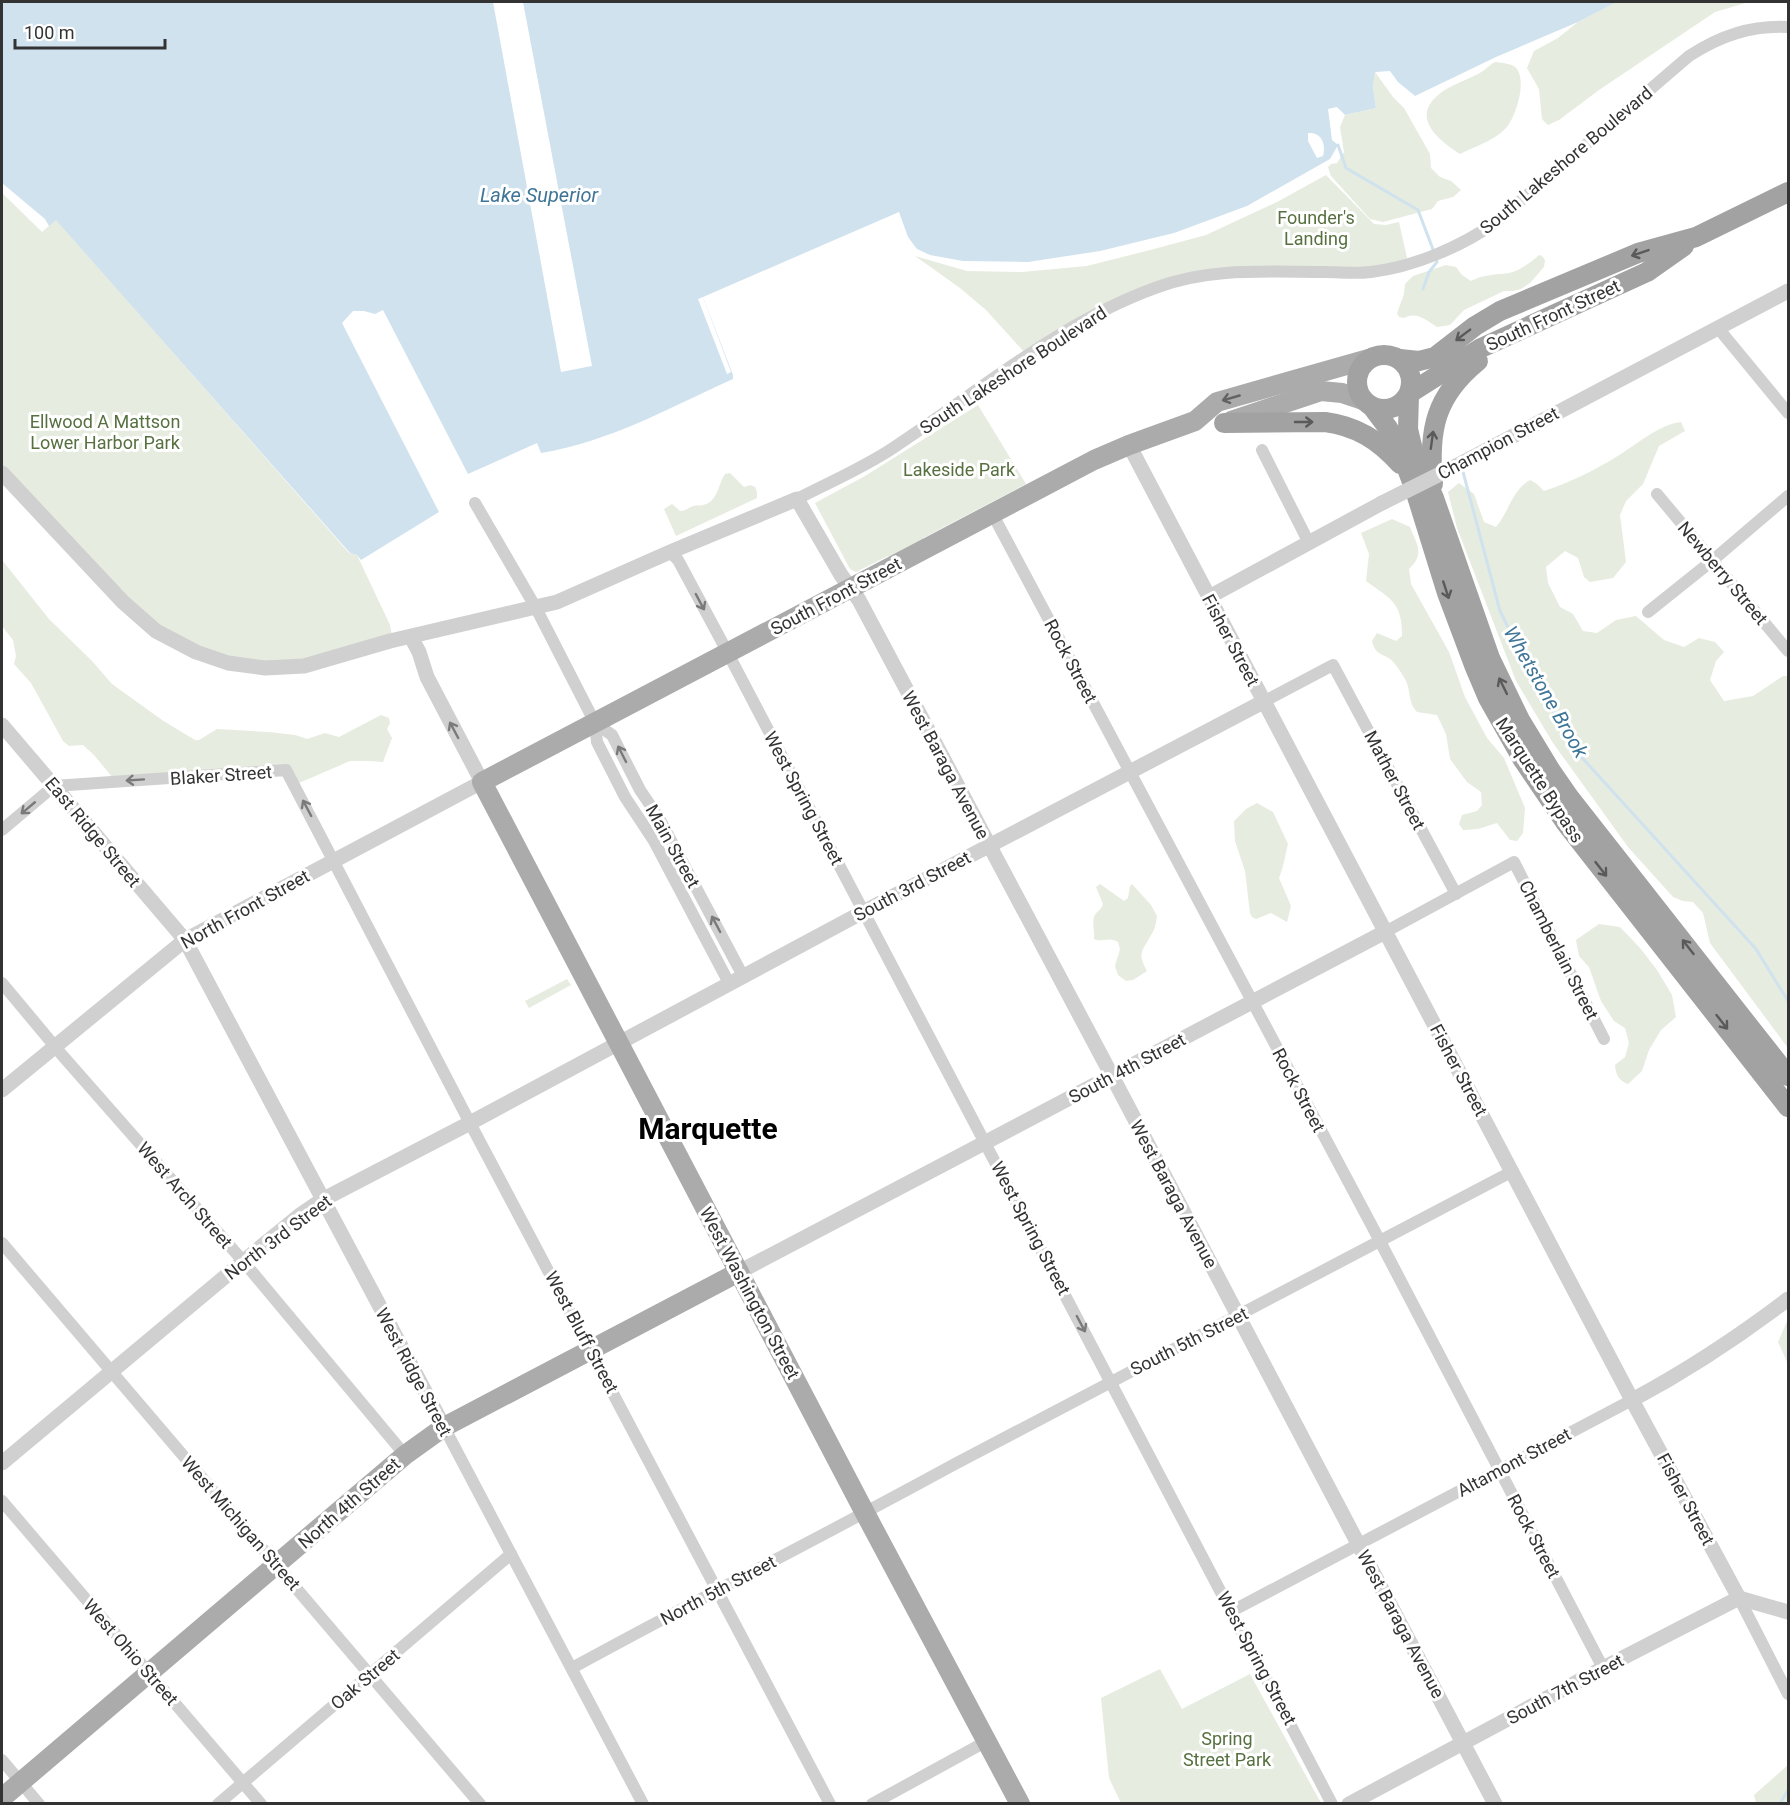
<svg xmlns="http://www.w3.org/2000/svg" width="1790" height="1805" viewBox="0 0 1790 1805" font-family="Roboto,sans-serif">
	<style>
		.green { fill: #e6ecdf }
		.water { fill: #cfe2ee; fill-rule: evenodd }
		.pier { fill: #fff }
		.lines { fill: none; stroke-linecap: round; stroke-linejoin: round }
		.stream { stroke: #cfe2ee; stroke-width: 3 }
		.minor { stroke: #d0d0d0; stroke-width: 12 }
		.tertiary { stroke: #d0d0d0; stroke-width: 15 }
		.primary { stroke: #ababab; stroke-width: 20 }
		.trunk { stroke: #a2a2a2; stroke-width: 20 }
		.tertiary-bridge { stroke: #d0d0d0; stroke-width: 15 }
		.oneway { stroke: #5a5a5a }
		.oneway2 { stroke: #636363 }
		.oneway3 { stroke: #7a7a7a }
		.labels { text-anchor: middle; dominant-baseline: central; stroke-width: 6; stroke-linejoin: round; paint-order: stroke }
		.street-label { font-size: 18px; fill: #333; stroke: #fff }
		.park-label { font-size: 18px; fill: #56703f; stroke: #fff }
		.water-label { font-size: 20px; font-style: italic; fill: #3f7597; stroke: #fff }
		.town-label { font-size: 30px; font-weight: bold; fill: #000; stroke: #fff }
	</style>
	<rect width="100%" height="100%" fill="#fff"/>
	<!-- green -->
	<g class="green">
		<path d="M1617,2H1749L1715,12L1599,90L1559,120L1548,125L1542,119L1539,89L1527,68L1534,51L1558,38L1578,22Z"/>
		<path d="M1495,62C1501,63 1513,63 1517,69C1526,82 1517,112 1509,124C1499,139 1476,146 1460,154C1440,141 1411,119 1437,96C1450,84 1469,80 1483,71C1487,68 1491,64 1495,62Z"/>
		<path d="M1375,72L1393,97L1404,108L1430,154L1431,168L1440,177L1451,181L1461,190L1453,197L1438,201L1432,209L1383,222L1370,219L1331,176L1328,167L1331,164L1337,163L1344,152L1340,127L1345,115L1376,108L1373,87Z"/>
		<path d="M1326,175L1374,224L1386,225L1399,222L1407,258L1383,267L1175,279L1025,353L986,310L960,288L915,256L967,271L1022,272L1087,266L1154,249L1206,235L1277,202Z"/>
		<path d="M2,189L56,219L349,553L357,555L390,625L393,641L265,668L156,631L2,473Z"/>
		<path d="M1539,255L1542,256L1545,260L1544,267L1530,283L1521,289L1513,291H1504L1464,310L1450,325L1437,327C1426,320 1416,311 1404,318L1399,317L1397,313L1404,294L1405,284L1413,276L1446,265L1456,267L1462,275L1471,281C1485,274 1494,275 1509,273C1520,271 1531,262 1539,255Z"/>
		<path d="M978,405L1026,484L923,538V541L889,557L888,556L856,572L850,569L815,503L865,476Z"/>
		<path d="M1681,422L1685,431L1659,446L1643,484L1626,501L1620,515L1626,562L1613,578L1590,582L1584,577L1578,558L1565,551L1546,567L1548,583L1560,607L1573,614L1583,631L1597,633L1616,620L1636,616L1664,640L1684,647L1699,638L1715,642L1724,652L1716,661L1710,680L1724,701L1753,696L1783,676H1788V1048L1710,943L1703,913L1693,902L1683,901L1673,897L1628,847L1553,743L1516,681L1457,528L1448,492L1459,483L1474,494L1484,522L1496,527C1509,512 1512,490 1530,480L1537,484L1544,491C1567,484 1595,470 1616,457C1636,445 1658,425 1681,422Z"/>
		<path d="M730,473L744,487L750,485L755,487L757,492V498L676,536L664,509L672,504L680,511C686,511 688,508 693,506C697,505 700,506 703,505C718,502 718,484 725,474Z"/>
		<path d="M1392,519L1410,527C1417,545 1425,554 1409,569L1411,584L1449,652L1465,697L1487,738L1504,758L1525,808L1523,833L1517,841L1510,840L1497,823L1478,829L1463,830L1459,824L1462,815L1477,811L1482,805L1481,792L1467,782L1450,759L1446,734L1437,715L1417,712C1408,703 1411,692 1406,681C1403,675 1399,669 1395,664C1387,652 1376,659 1372,641L1377,633L1396,641L1402,636C1402,601 1390,599 1366,581L1369,554L1361,533Z"/>
		<path d="M2,560L49,619L92,661L112,684L162,720L195,740H199L217,729L269,732L295,735L307,739L325,733L339,737L381,715L389,718L390,723L387,729L392,738L383,762L370,761H350L299,783L292,770L113,778L94,755L83,745L69,746L63,741L31,683L14,664L16,656L13,640L2,626Z"/>
		<path d="M1257,803L1273,812L1288,844C1285,855 1284,866 1279,878L1291,906L1287,922L1271,913L1256,919L1252,917L1250,913L1245,871L1235,841L1234,821L1246,809Z"/>
		<path d="M1100,884L1124,901L1128,898L1130,886L1132,884L1151,905L1157,916C1156,923 1155,930 1151,935C1142,952 1137,952 1147,971L1133,980L1126,981L1118,975L1115,966L1120,949L1118,942C1107,936 1103,943 1094,939C1095,932 1092,924 1094,917C1096,911 1101,911 1103,904L1096,887Z"/>
		<path d="M1599,924L1620,927L1640,948L1657,970L1672,995L1676,1017L1661,1030L1649,1050L1642,1071L1628,1084C1618,1080 1616,1075 1615,1065L1625,1057L1629,1043L1625,1028L1614,1021L1601,1001L1589,967L1579,956L1576,940Z"/>
		<path d="M567,979L571,985L529,1008L525,1001Z"/>
		<path d="M1788,1319V1364L1778,1342Z"/>
		<path d="M1160,1669L1182,1709L1250,1674L1321,1803H1121L1109,1778L1101,1698Z"/>
		<path d="M1788,1765V1803H1756L1754,1795Z"/>
	</g>
	<!-- water -->
	<path class="water" d="M2,2H1617L1578,22L1496,57L1415,96L1398,82L1390,71L1375,72L1373,87L1376,108L1345,115L1337,107L1328,109L1332,140L1338,145L1330,159L1247,206L1174,233L1100,251L1028,262L963,261L930,255L917,249L908,237L899,212L703,297L733,375V379C671,407 609,442 541,453L537,443L468,474L383,310L375,314L364,311H353L342,323L439,512L361,560L357,555L350,553L56,220L44,230L2,189ZM1308,133C1322,132 1326,144 1323,156L1317,158L1308,141Z"/>
	<!-- pier -->
	<g class="pier">
		<path d="M493,2H523L592,366L561,372Z"/>
		<path d="M2,183L45,219L49,226L42,232L2,193Z"/>
		<path d="M703,297L731,372L727,374L698,299Z"/>
	</g>
	<g class="lines">
		<!-- stream -->
		<g class="stream">
			<path d="M1338,145L1346,168L1418,210L1434,252"/>
			<path d="M1423,289L1429,272L1437,262L1436,259"/>
			<path d="M1462,468L1500,611L1527,665L1576,751L1756,949L1788,1001"/>
			<path d="M1780,1804L1788,1790"/>
		</g>
		<!-- minor -->
		<g class="minor">
			<path d="M1718,328L1788,413"/>
			<path d="M1262,450L1309,543"/>
			<path d="M1657,494L1788,651"/>
			<path d="M797,499C830,482 863,468 893,448C978,392 1059,323 1155,288C1209,267 1269,272 1325,272C1340,272 1356,274 1371,272C1413,267 1461,247 1496,222L1689,56C1720,36 1751,25 1788,27"/>
			<path d="M475,503L536,608L595,723L597,742L625,797L654,841L729,983"/>
			<path d="M992,513L1372,1226L1603,1668"/>
			<path d="M670,552L678,560L722,642L1332,1804"/>
			<path d="M1648,612L1713,560L1788,496"/>
			<path d="M1263,702L1333,665L1456,894"/>
			<path d="M595,723L612,735L640,790L659,818L743,976"/>
			<path d="M2,830L54,786L286,770L470,1123L830,1804"/>
			<path d="M1385,932L1514,862L1604,1039"/>
			<path d="M2,983L62,1055L243,1261L405,1455"/>
			<path d="M2,1243L480,1804"/>
			<path d="M444,1427L643,1804"/>
			<path d="M2,1501L261,1804"/>
			<path d="M1739,1598L1788,1694"/>
			<path d="M1232,1611L1632,1400"/>
			<path d="M572,1668C698,1599 827,1534 953,1465L1513,1171"/>
			<path d="M2,1760L39,1804"/>
			<path d="M218,1804L511,1554"/>
			<path d="M872,1804L987,1741"/>
		</g>
		<!-- tertiary -->
		<g class="tertiary">
			<path d="M1129,445L1632,1400L1739,1598"/>
			<path d="M1464,462L1788,291"/>
			<path d="M2,473L123,602L156,631L196,652L228,663L265,668L304,666L390,641L557,602L670,552L797,499L841,575L859,600L1112,1076L1495,1804"/>
			<path d="M1209,597L1382,503"/>
			<path d="M2,725L185,940L444,1427"/>
			<path d="M2,1090L185,940L482,782L427,677L419,652L411,637"/>
			<path d="M739,1272L1385,932"/>
			<path d="M1632,1400C1688,1370 1738,1337 1788,1299"/>
			<path d="M2,1463L251,1255L300,1215L322,1200L470,1123L863,912L1263,702"/>
			<path d="M1349,1804L1603,1668L1739,1598L1788,1612"/>
		</g>
		<!-- primary -->
		<g class="primary">
			<path d="M1231,421L1321,391L1342,393L1363,400"/>
			<path d="M2,1798L405,1455L444,1427L739,1272"/>
			<path d="M1020,1804L865,1513L482,782L1094,460L1129,445L1195,421L1217,402L1368,359"/>
		</g>
		<!-- trunk -->
		<g class="trunk">
			<circle cx="1384" cy="382" r="27"/>
			<path d="M1400,359L1419,361L1435,357L1475,326L1500,311L1638,253L1696,237L1788,192"/>
			<path d="M1410,393L1481,348L1647,272L1684,246"/>
			<path d="M1409,396L1408,429L1413,450L1434,498L1490,658L1520,720L1551,771L1569,797L1788,1076"/>
			<path d="M1373,408L1388,428L1400,450L1415,490L1447,593L1474,665L1488,698L1523,760L1565,822L1788,1107"/>
			<path d="M1224,423L1325,422C1356,426 1379,440 1400,464"/>
			<path d="M1433,484C1428,430 1435,396 1478,361"/>
		</g>
		<!-- tertiary-bridge -->
		<path class="tertiary-bridge" d="M1382,503L1464,462"/>
	</g>
	<!-- one-way arrows -->
	<defs><path id="oneway-shaft" d="M-6 0H5M1.5-3L5.5 0L1.5 3" fill="none" stroke-width="1.6" stroke-linecap="round" stroke-linejoin="round" transform="scale(1.5)"/></defs>
	<g class="oneway">
		<use href="#oneway-shaft" transform="translate(1640 253) rotate(161)"/>
		<use href="#oneway-shaft" transform="translate(1463 335) rotate(143)"/>
		<use href="#oneway-shaft" transform="translate(1304 422)"/>
		<use href="#oneway-shaft" transform="translate(1432 440) rotate(-82)"/>
		<use href="#oneway-shaft" transform="translate(1446 590) rotate(72)"/>
		<use href="#oneway-shaft" transform="translate(1503 686) rotate(-116)"/>
		<use href="#oneway-shaft" transform="translate(1601 869) rotate(52)"/>
		<use href="#oneway-shaft" transform="translate(1688 947) rotate(-128)"/>
		<use href="#oneway-shaft" transform="translate(1722 1022) rotate(52)"/>
	</g>
	<use class="oneway2" href="#oneway-shaft" transform="translate(1231 398) rotate(164)"/>
	<g class="oneway3">
		<use href="#oneway-shaft" transform="translate(700 602) rotate(62)"/>
		<use href="#oneway-shaft" transform="translate(454 730) rotate(-118)"/>
		<use href="#oneway-shaft" transform="translate(622 754) rotate(-117)"/>
		<use href="#oneway-shaft" transform="translate(135 780) rotate(176)"/>
		<use href="#oneway-shaft" transform="translate(28 808) rotate(140)"/>
		<use href="#oneway-shaft" transform="translate(307 808) rotate(-118)"/>
		<use href="#oneway-shaft" transform="translate(716 924) rotate(-118)"/>
		<use href="#oneway-shaft" transform="translate(1081 1324) rotate(62)"/>
	</g>
	<g class="labels">
		<!-- street labels -->
		<g class="street-label">
			<text transform="translate(1566 160) rotate(-40)">South Lakeshore Boulevard</text>
			<text transform="translate(1553 315) rotate(-25)">South Front Street</text>
			<text transform="translate(1013 370) rotate(-33)">South Lakeshore Boulevard</text>
			<text transform="translate(1498 443) rotate(-28)">Champion Street</text>
			<text transform="translate(1723 573) rotate(50)">Newberry Street</text>
			<text transform="translate(836 596) rotate(-28)">South Front Street</text>
			<text transform="translate(1231 640) rotate(62)">Fisher Street</text>
			<text transform="translate(1071 661) rotate(62)">Rock Street</text>
			<text transform="translate(946 765) rotate(62)">West Baraga Avenue</text>
			<text transform="translate(221 775) rotate(-4)">Blaker Street</text>
			<text transform="translate(1395 780) rotate(62)">Mather Street</text>
			<text transform="translate(1540 780) rotate(57)">Marquette Bypass</text>
			<text transform="translate(804 798) rotate(62)">West Spring Street</text>
			<text transform="translate(93 832) rotate(50)">East Ridge Street</text>
			<text transform="translate(673 846) rotate(61)">Main Street</text>
			<text transform="translate(912 886) rotate(-28)">South 3rd Street</text>
			<text transform="translate(245 909) rotate(-29)">North Front Street</text>
			<text transform="translate(1559 950) rotate(63)">Chamberlain Street</text>
			<text transform="translate(1127 1068) rotate(-28)">South 4th Street</text>
			<text transform="translate(1459 1070) rotate(62)">Fisher Street</text>
			<text transform="translate(1299 1090) rotate(62)">Rock Street</text>
			<text transform="translate(1174 1194) rotate(62)">West Baraga Avenue</text>
			<text transform="translate(185 1195) rotate(49)">West Arch Street</text>
			<text transform="translate(1031 1228) rotate(62)">West Spring Street</text>
			<text transform="translate(278 1237) rotate(-37)">North 3rd Street</text>
			<text transform="translate(750 1293) rotate(62)">West Washington Street</text>
			<text transform="translate(582 1332) rotate(62)">West Bluff Street</text>
			<text transform="translate(1189 1341) rotate(-27)">South 5th Street</text>
			<text transform="translate(414 1372) rotate(62)">West Ridge Street</text>
			<text transform="translate(1514 1462) rotate(-28)">Altamont Street</text>
			<text transform="translate(1686 1499) rotate(62)">Fisher Street</text>
			<text transform="translate(349 1503) rotate(-41)">North 4th Street</text>
			<text transform="translate(241 1523) rotate(49)">West Michigan Street</text>
			<text transform="translate(1534 1536) rotate(62)">Rock Street</text>
			<text transform="translate(718 1590) rotate(-28)">North 5th Street</text>
			<text transform="translate(1401 1624) rotate(62)">West Baraga Avenue</text>
			<text transform="translate(131 1652) rotate(49)">West Ohio Street</text>
			<text transform="translate(1257 1658) rotate(62)">West Spring Street</text>
			<text transform="translate(365 1679) rotate(-40)">Oak Street</text>
			<text transform="translate(1565 1689) rotate(-28)">South 7th Street</text>
		</g>
		<!-- park labels -->
		<g class="park-label">
			<text x="1316" y="217">Founder's<tspan x="1316" dy="21">Landing</tspan></text>
			<text x="105" y="421">Ellwood A Mattson<tspan x="105" dy="21">Lower Harbor Park</tspan></text>
			<text x="959" y="469">Lakeside Park</text>
			<text x="1227" y="1738">Spring<tspan x="1227" dy="21">Street Park</tspan></text>
		</g>
		<!-- water labels -->
		<g class="water-label">
			<text x="539" y="195">Lake Superior</text>
			<text transform="translate(1546 692) rotate(60)">Whetstone Brook</text>
		</g>
		<!-- town labels -->
		<g class="town-label">
			<text x="708" y="1128">Marquette</text>
		</g>
	</g>
	<!-- border -->
	<rect width="1790" height="1805" fill="none" stroke="#333333" stroke-width="6"/>
	<!-- scale -->
	<path d="M15 39v9h150v-9" fill="none" stroke="#333333" stroke-width="3"/>
	<text x="24" y="39" font-size="18" fill="#333333" stroke="#ffffff" stroke-width="4.5" paint-order="stroke">100 m</text>
</svg>
